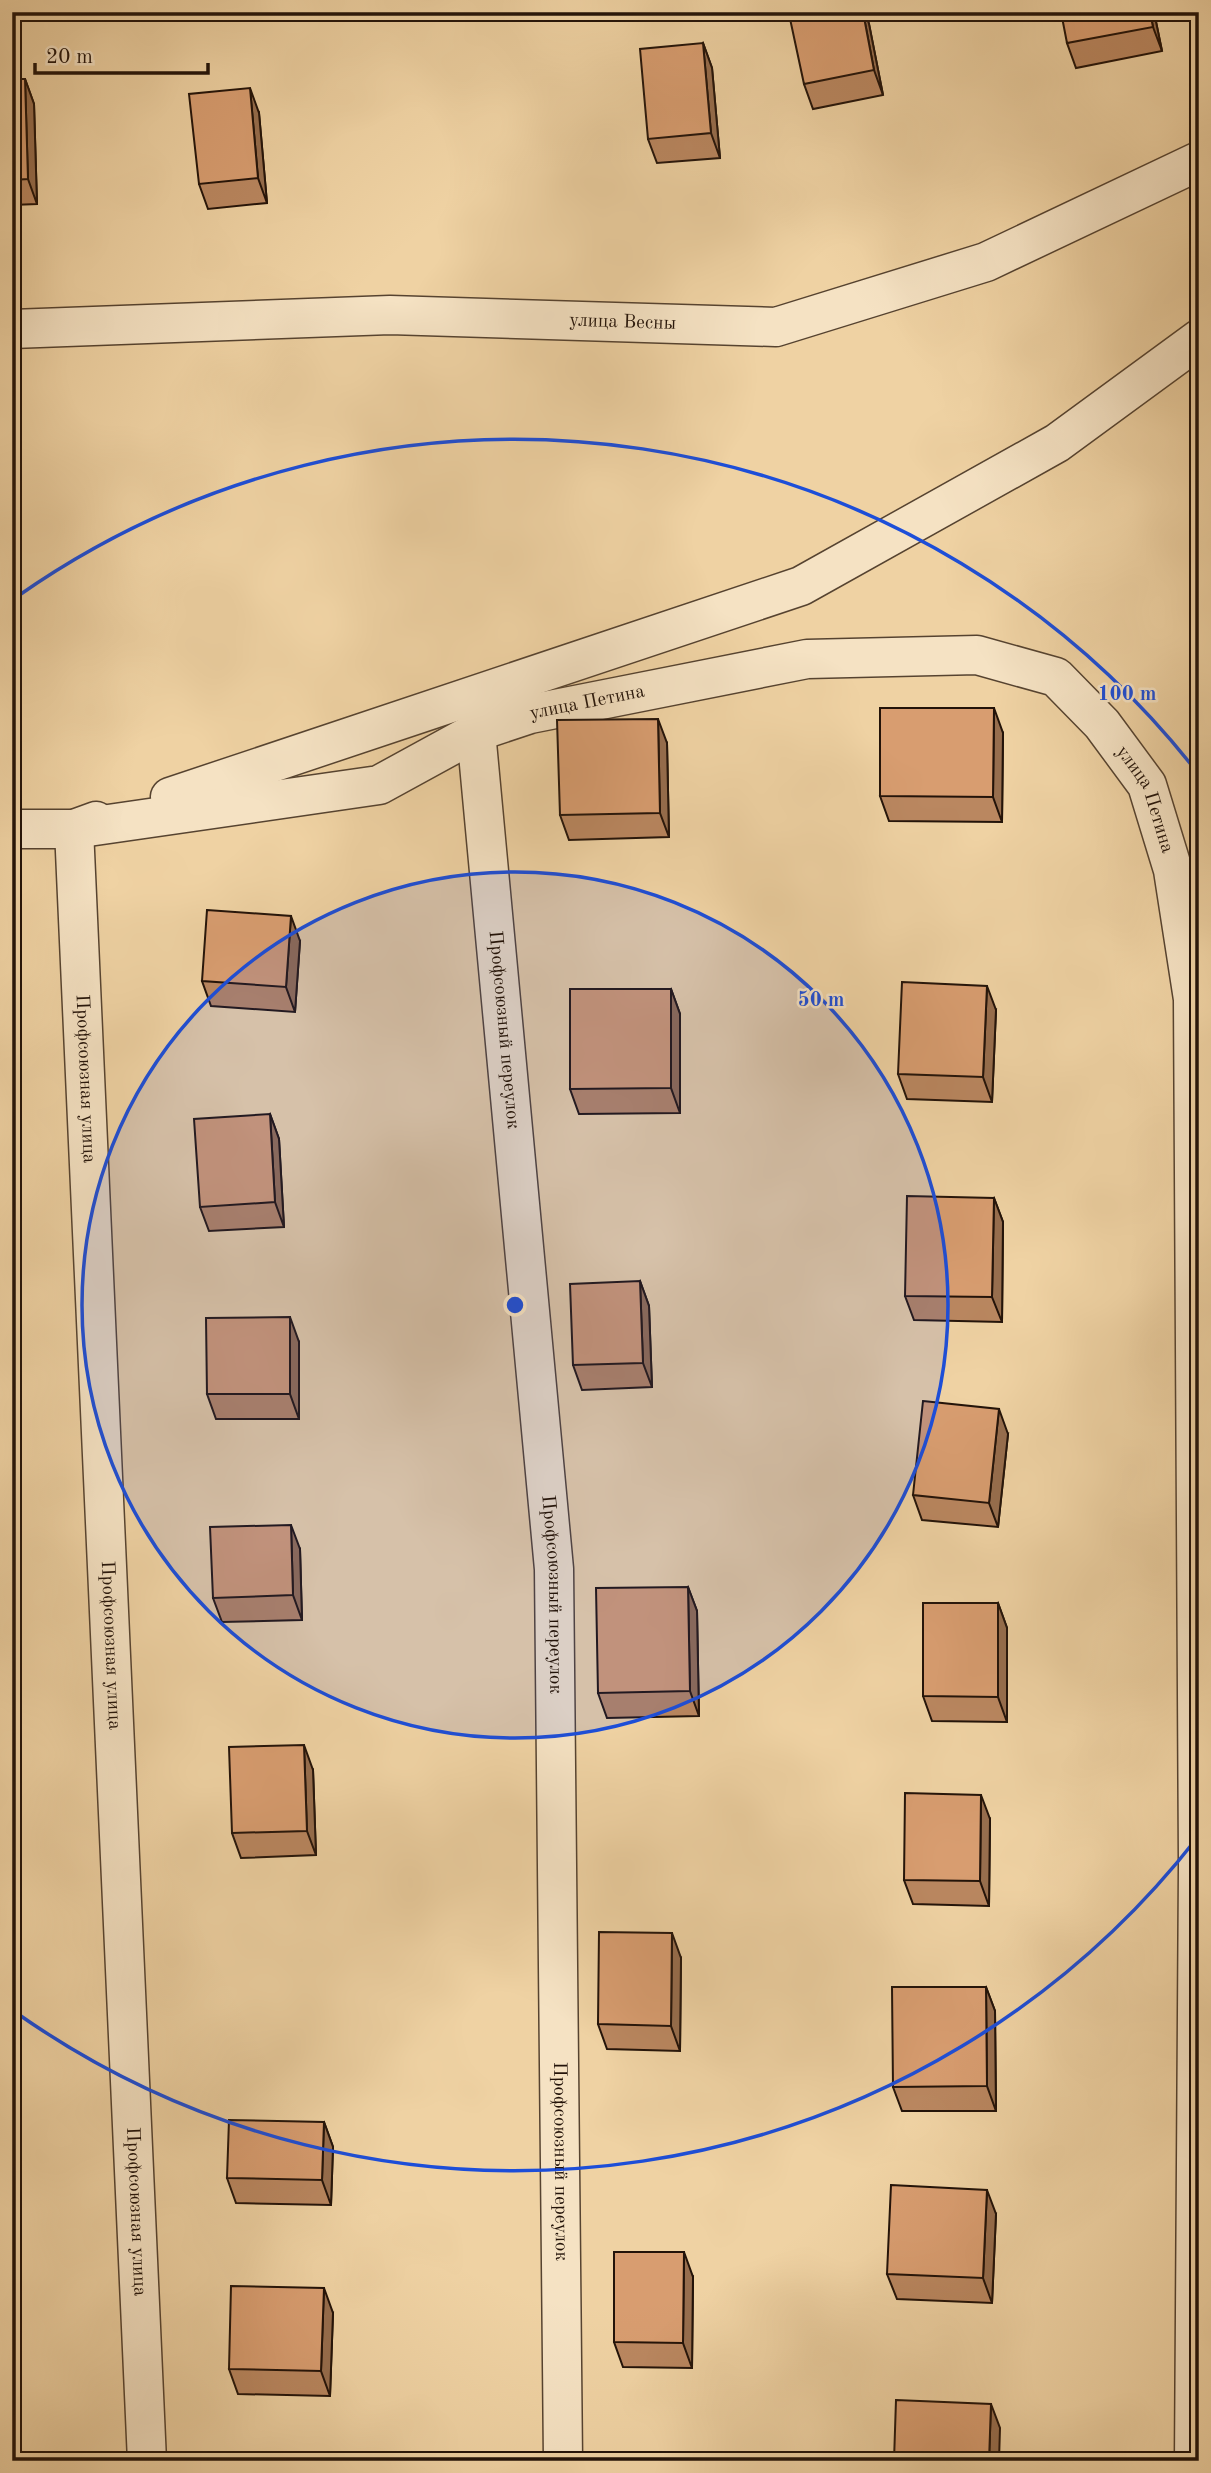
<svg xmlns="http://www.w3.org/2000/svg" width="1211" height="2473" viewBox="0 0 1211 2473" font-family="'Old Standard TT',serif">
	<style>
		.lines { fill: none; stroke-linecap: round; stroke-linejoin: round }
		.street-casing { stroke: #564330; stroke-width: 41 }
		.street { stroke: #f5e2c3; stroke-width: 38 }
		.wall { fill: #ba8760; stroke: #231309; stroke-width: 2 }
		.shaded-wall { fill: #976e4e; stroke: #231309; stroke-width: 2 }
		.building { fill: #d89d70; stroke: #231309; stroke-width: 2 }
		.ring { fill: none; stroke: #1d4ed8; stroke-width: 3.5 }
		.labels { text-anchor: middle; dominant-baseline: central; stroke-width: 5; stroke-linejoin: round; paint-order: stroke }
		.street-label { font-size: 19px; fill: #231309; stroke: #f5e2c3 }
		.centre { fill: #1d4ed8; stroke: #f5e2c3; stroke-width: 3.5 }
		.ring-label { font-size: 21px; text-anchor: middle; font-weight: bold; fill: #1d4ed8; stroke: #f5e2c3; stroke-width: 5; stroke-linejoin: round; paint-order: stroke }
	</style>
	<rect width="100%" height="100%" fill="#efd2a3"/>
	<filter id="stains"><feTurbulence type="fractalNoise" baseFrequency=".00286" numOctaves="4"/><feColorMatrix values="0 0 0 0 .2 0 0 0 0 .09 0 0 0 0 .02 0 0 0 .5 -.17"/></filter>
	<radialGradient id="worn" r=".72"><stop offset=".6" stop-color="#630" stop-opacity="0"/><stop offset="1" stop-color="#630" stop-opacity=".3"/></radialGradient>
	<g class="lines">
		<!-- street casing -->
		<g class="street-casing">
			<g id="street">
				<path id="s1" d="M12,329L390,315L776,327L986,262L1199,161"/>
				<path id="s2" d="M476,732L554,1569L563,2461"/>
				<path d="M170,797L801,586L1057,443L1199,339"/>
				<path d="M12,829H74L96,821"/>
				<path id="s3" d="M74,829L379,785L476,732L530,714L807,659L977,655L1056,677L1102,724L1147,785L1173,870L1193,999L1198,1865L1194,2461"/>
				<path id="s4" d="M74,829L147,2461"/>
			</g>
		</g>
		<!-- street -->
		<use href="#street" class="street"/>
	</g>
	<!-- wall -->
	<g class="wall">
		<path d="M1154,12L1162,51L1076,68L1067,43Z"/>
		<path d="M869,24L883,95L813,109L804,84Z"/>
		<path d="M703,43L712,68L720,158L657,163L648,139Z"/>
		<path d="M12,79H25L34,104L37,204L12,205Z"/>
		<path d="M259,113L267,203L208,209L199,184Z"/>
		<path d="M1003,733L1002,822L889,821L880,796Z"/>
		<path d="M667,743L669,837L569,840L560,815Z"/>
		<path d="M300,941L295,1012L211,1006L202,981Z"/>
		<path d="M671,989L680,1014V1113L579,1114L570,1089Z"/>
		<path d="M996,1010L992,1102L907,1099L898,1074Z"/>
		<path d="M270,1114L279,1139L284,1227L209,1231L200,1207Z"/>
		<path d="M994,1198L1003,1222L1002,1322L914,1320L905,1296Z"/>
		<path d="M640,1281L649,1306L652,1387L582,1390L573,1365Z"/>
		<path d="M299,1342V1419H216L207,1394Z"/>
		<path d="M1008,1434L998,1527L922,1520L913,1495Z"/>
		<path d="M300,1549L302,1620L222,1622L213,1598Z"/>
		<path d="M688,1587L697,1611L699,1716L607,1718L598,1693Z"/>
		<path d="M998,1603L1007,1628V1722L932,1721L923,1696Z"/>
		<path d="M313,1770L316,1855L241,1858L232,1833Z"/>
		<path d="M990,1819L989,1906L913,1904L904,1880Z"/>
		<path d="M681,1958L680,2051L607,2049L598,2024Z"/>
		<path d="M986,1987L995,2011L996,2111H902L893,2087Z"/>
		<path d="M324,2122L333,2147L331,2205L236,2203L227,2178Z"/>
		<path d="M996,2214L992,2303L897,2299L887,2274Z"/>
		<path d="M693,2277L692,2368L623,2367L614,2342Z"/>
		<path d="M333,2313L330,2396L238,2394L229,2369Z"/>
	</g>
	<!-- shaded-wall -->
	<g class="shaded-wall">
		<path d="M863,12H865L869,24L883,95L874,70Z"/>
		<path d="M1150,12H1154L1162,51L1153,27Z"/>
		<path d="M703,43L712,68L720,158L711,133Z"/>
		<path d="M25,79L34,104L37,204L28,179Z"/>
		<path d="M250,88L259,113L267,203L258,178Z"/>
		<path d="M994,708L1003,733L1002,822L993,797Z"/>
		<path d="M658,719L667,743L669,837L660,813Z"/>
		<path d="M291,916L300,941L295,1012L286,987Z"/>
		<path d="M987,986L996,1010L992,1102L983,1077Z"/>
		<path d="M671,989L680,1014V1113L671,1088Z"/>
		<path d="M270,1114L279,1139L284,1227L275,1202Z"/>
		<path d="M994,1198L1003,1222L1002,1322L992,1297Z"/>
		<path d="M640,1281L649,1306L652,1387L643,1363Z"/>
		<path d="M290,1317L299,1342V1419L290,1394Z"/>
		<path d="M999,1409L1008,1434L998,1527L989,1503Z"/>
		<path d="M291,1525L300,1549L302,1620L293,1595Z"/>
		<path d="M688,1587L697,1611L699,1716L690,1691Z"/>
		<path d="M998,1603L1007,1628V1722L998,1697Z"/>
		<path d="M304,1745L313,1770L316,1855L307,1831Z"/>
		<path d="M981,1795L990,1819L989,1906L980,1881Z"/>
		<path d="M672,1933L681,1958L680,2051L671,2026Z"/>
		<path d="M986,1987L995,2011L996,2111L987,2086Z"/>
		<path d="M324,2122L333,2147L331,2205L322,2180Z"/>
		<path d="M987,2190L996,2214L992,2303L983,2278Z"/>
		<path d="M684,2252L693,2277L692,2368L683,2343Z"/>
		<path d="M324,2288L333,2313L330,2396L321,2371Z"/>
		<path d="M991,2404L1000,2428L999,2461H989Z"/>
	</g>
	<!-- building -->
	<g class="building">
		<path d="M796,12H863L874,70L804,84L789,14Z"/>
		<path d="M1061,12H1150L1153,27L1067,43Z"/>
		<path d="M703,43L711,133L648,139L640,49Z"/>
		<path d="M12,79H25L28,179L12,180Z"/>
		<path d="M250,88L258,178L199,184L189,94Z"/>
		<path d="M880,708H994L993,797L880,796Z"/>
		<path d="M658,719L660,813L560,815L557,720Z"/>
		<path d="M207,910L291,916L286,987L202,981Z"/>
		<path d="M902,982L987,986L983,1077L898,1074Z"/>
		<path d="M570,989H671V1088L570,1089Z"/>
		<path d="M270,1114L275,1202L200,1207L194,1119Z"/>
		<path d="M907,1196L994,1198L992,1297L905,1296Z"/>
		<path d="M640,1281L643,1363L573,1365L570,1284Z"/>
		<path d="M290,1317V1394H207L206,1318Z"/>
		<path d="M923,1401L999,1409L989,1503L913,1495Z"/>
		<path d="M291,1525L293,1595L213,1598L210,1527Z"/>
		<path d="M688,1587L690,1691L598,1693L596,1588Z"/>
		<path d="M923,1603H998V1697L923,1696Z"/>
		<path d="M304,1745L307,1831L232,1833L229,1747Z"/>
		<path d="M905,1793L981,1795L980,1881L904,1880Z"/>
		<path d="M599,1932L672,1933L671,2026L598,2024Z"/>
		<path d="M892,1987H986L987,2086L893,2087Z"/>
		<path d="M229,2120L324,2122L322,2180L227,2178Z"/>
		<path d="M891,2185L987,2190L983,2278L887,2274Z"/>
		<path d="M614,2252H684L683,2343L614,2342Z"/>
		<path d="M231,2286L324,2288L321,2371L229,2369Z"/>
		<path d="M896,2400L991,2404L989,2461H894Z"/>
	</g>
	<!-- distance rings -->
	<circle cx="515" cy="1305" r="433" fill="#1d4ed8" fill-opacity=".12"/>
	<g class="ring">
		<circle cx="515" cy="1305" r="433"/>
		<path d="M1197 1838A866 866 0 0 1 18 2014M18 596A866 866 0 0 1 1197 772"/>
	</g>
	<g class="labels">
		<!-- street labels -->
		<g class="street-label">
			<text stroke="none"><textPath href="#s1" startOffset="611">улица Весны</textPath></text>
			<text stroke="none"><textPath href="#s3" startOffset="534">улица Петина</textPath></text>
			<text stroke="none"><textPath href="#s3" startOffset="1164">улица Петина</textPath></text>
			<text stroke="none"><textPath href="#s2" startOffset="299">Профсоюзный переулок</textPath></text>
			<text stroke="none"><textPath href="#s4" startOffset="250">Профсоюзная улица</textPath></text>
			<text stroke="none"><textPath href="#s2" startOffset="866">Профсоюзный переулок</textPath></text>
			<text stroke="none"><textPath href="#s4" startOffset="817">Профсоюзная улица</textPath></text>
			<text stroke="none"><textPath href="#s2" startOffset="1433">Профсоюзный переулок</textPath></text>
			<text stroke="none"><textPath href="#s4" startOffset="1384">Профсоюзная улица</textPath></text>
		</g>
	</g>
	<circle cx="515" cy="1305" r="10" class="centre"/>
	<g class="ring-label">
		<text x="1127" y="700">100 m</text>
		<text x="821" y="1006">50 m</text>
	</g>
	<!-- margin -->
	<rect width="1211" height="2473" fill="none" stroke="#efd2a3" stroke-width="42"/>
	<rect x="14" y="14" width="1183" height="2445" fill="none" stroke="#231309" stroke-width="3.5"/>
	<rect x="21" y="21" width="1169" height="2431" fill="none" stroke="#231309" stroke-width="2"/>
	<!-- scale -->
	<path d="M35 63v10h173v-10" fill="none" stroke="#231309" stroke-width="3.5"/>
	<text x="46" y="63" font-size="21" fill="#231309" stroke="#f5e2c3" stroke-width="5" paint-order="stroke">20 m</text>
	<rect width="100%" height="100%" filter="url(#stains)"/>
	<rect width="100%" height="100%" fill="url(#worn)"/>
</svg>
